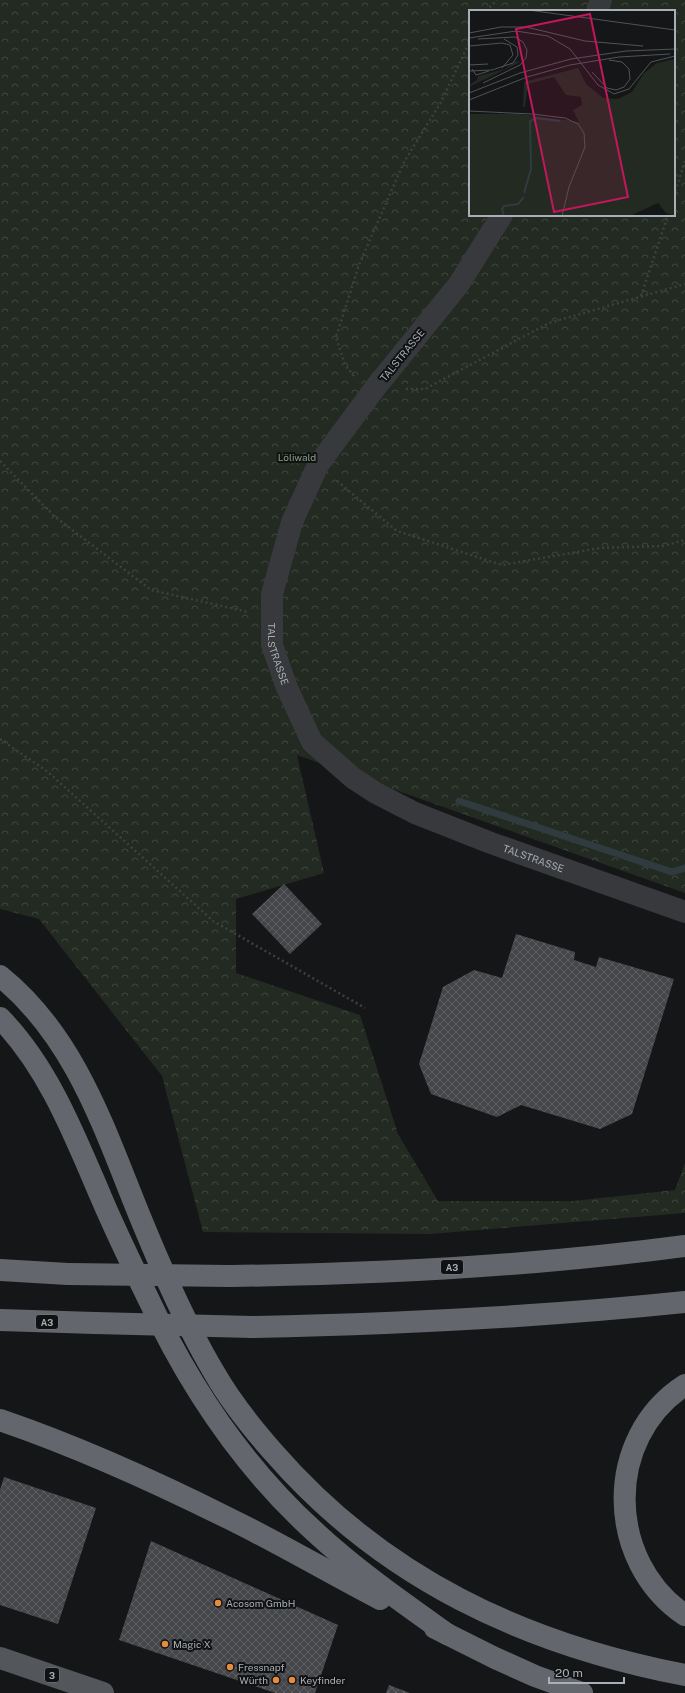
<svg xmlns="http://www.w3.org/2000/svg" width="685" height="1693" viewBox="0 0 685 1693" font-family="'Public Sans',sans-serif">
	<style>
		.forest { fill: url(#forest-crowns); fill-rule: evenodd }
		.lines { fill: none; stroke-linecap: round; stroke-linejoin: round }
		.stream { stroke: #2f3b3f; stroke-width: 7 }
		.building { fill: url(#building-cross-hatch) }
		.path { stroke: #3d4043; stroke-width: 2.5; stroke-dasharray: 2 3; stroke-linecap: butt }
		.minor { stroke: #37393c; stroke-width: 22 }
		.primary { stroke: #53565b; stroke-width: 22 }
		.motorway { stroke: #63676d; stroke-width: 22 }
		.motorway-bridge { stroke: #63676d; stroke-width: 22 }
		.poi-dot { fill: #e68c3e; stroke: #101112; stroke-width: 1.5 }
		.labels { text-anchor: middle; dominant-baseline: central; stroke-width: 4; stroke-linejoin: round; paint-order: stroke }
		.shield { fill: #101112; stroke: #7a8085; stroke-width: 1 }
		.shield-label { font-size: 9px; font-weight: bold; fill: #a8afb6 }
		.street-label { font-size: 10px; fill: #a8afb6; stroke: #101112 }
		.park-label { font-size: 10px; fill: #85a080; stroke: #101112 }
		.poi-label { font-size: 10px; fill: #a8afb6; stroke: #101112; text-anchor: start }
		.inset-river { fill: none; stroke: #2f3b3f; stroke-width: 2 }
		.inset-road { fill: none; stroke: #505357; stroke-width: 1 }
		.view { fill: #c2185b; fill-opacity: 0.15; stroke: #c2185b; stroke-width: 2 }
		.inset-edge { fill: none; stroke: #a8afb6; stroke-width: 2 }
	</style>
	<defs>
		<pattern id="forest-crowns" width="20" height="18" patternUnits="userSpaceOnUse"><rect width="20" height="18" fill="#222a22"/><path d="M2 6a3 3 0 1 1 6 0M12 15a3 3 0 1 1 6 0" fill="none" stroke="#3f4640"/></pattern>
		<pattern id="building-cross-hatch" width="8" height="8" patternUnits="userSpaceOnUse"><rect width="8" height="8" fill="#44464a"/><path d="M0 0l8 8M0 8l8-8" fill="none" stroke="#5c5e62"/></pattern>
	</defs>
	<rect width="100%" height="100%" fill="#151617"/>
	<!-- forest -->
	<path class="forest" d="M0,0H685V893L297,755L324,873L236,899V973L360,1015L398,1134L438,1201H573L675,1190L685,1163V1213L430,1234L203,1232L162,1076L39,919L0,909ZM470,11H674V215H470Z"/>
	<g class="lines">
		<!-- stream -->
		<path class="stream" d="M459,801L672,872L685,868"/>
	</g>
	<!-- building -->
	<g class="building">
		<path d="M284,884L322,924L290,954L252,914Z"/>
		<path d="M516,934L575,952L574,960L596,967L599,957L674,979L632,1114L600,1129L521,1105L497,1117L431,1094L419,1064L443,987L474,970L502,978Z"/>
		<path d="M4,1477L96,1508L58,1624L0,1605V1490Z"/>
		<path d="M151,1541L338,1625L315,1693H275L119,1640Z"/>
		<path d="M389,1685L410,1693H386Z"/>
	</g>
	<g class="lines">
		<!-- path -->
		<g class="path">
			<path d="M486,11L497,0"/>
			<path d="M674,196L685,161"/>
			<path d="M641,296L668,215"/>
			<path d="M354,376L345,365L336,337L359,265L404,162L441,102L470,41"/>
			<path d="M406,389H425L549,323L685,284"/>
			<path d="M0,461L54,516L151,590L248,612"/>
			<path d="M337,481L397,531L502,565L600,548L663,546L685,540"/>
			<path d="M0,739L48,772L213,921L365,1008"/>
		</g>
		<!-- minor -->
		<g class="minor">
			<path d="M597,11L601,0"/>
			<path id="s1" d="M502,215L459,284L375,388L318,465L292,522L272,594V645L287,688L312,742L353,778L376,793L415,813L491,843L685,912"/>
		</g>
		<!-- primary -->
		<path class="primary" d="M0,1658L103,1693"/>
		<!-- motorway -->
		<g class="motorway">
			<path d="M0,976C78,1039 106,1135 143,1224C164,1275 187,1327 215,1374C231,1402 252,1428 274,1453C383,1578 524,1644 685,1675"/>
			<path d="M0,1018C48,1067 74,1134 101,1197C115,1230 131,1263 147,1296C188,1384 242,1466 315,1532C356,1570 402,1602 447,1634"/>
			<path d="M0,1270L68,1274"/>
			<path d="M230,1276C382,1274 535,1266 685,1246"/>
			<path d="M0,1320L95,1323"/>
			<path d="M252,1327C397,1324 541,1317 685,1302"/>
			<path d="M685,1385C603,1438 606,1562 685,1615"/>
			<path d="M0,1420C79,1447 156,1482 230,1519C281,1544 330,1573 380,1599"/>
			<path d="M435,1628L495,1658L535,1676L582,1693"/>
		</g>
		<!-- motorway-bridge -->
		<g class="motorway-bridge">
			<path d="M68,1274L230,1276"/>
			<path d="M95,1323L252,1327"/>
		</g>
	</g>
	<!-- markers -->
	<g class="poi-dot">
		<circle cx="218" cy="1603" r="4"/>
		<circle cx="165" cy="1644" r="4"/>
		<circle cx="230" cy="1667" r="4"/>
		<circle cx="276" cy="1680" r="4"/>
		<circle cx="292" cy="1680" r="4"/>
	</g>
	<g class="labels">
		<!-- shield labels -->
		<g class="shield">
			<rect x="441" y="1260" width="22" height="14" rx="3"/>
			<rect x="36" y="1315" width="22" height="14" rx="3"/>
			<rect x="45" y="1668" width="14" height="14" rx="3"/>
		</g>
		<g class="shield-label">
			<text x="452" y="1267">A3</text>
			<text x="47" y="1322">A3</text>
			<text x="52" y="1675">3</text>
		</g>
		<!-- street labels -->
		<g class="street-label">
			<text transform="translate(402 355) rotate(-51)">TALSTRASSE</text>
			<text stroke="none"><textPath href="#s1" startOffset="509">TALSTRASSE</textPath></text>
			<text stroke="none"><textPath href="#s1" startOffset="857">TALSTRASSE</textPath></text>
		</g>
		<!-- park labels -->
		<g class="park-label">
			<text x="297" y="457">Löliwald</text>
		</g>
		<!-- poi labels -->
		<g class="poi-label">
			<text x="226" y="1603">Acosom GmbH</text>
			<text x="173" y="1644">Magic X</text>
			<text x="238" y="1667">Fressnapf</text>
			<text x="268" y="1680" text-anchor="end">Würth</text>
			<text x="300" y="1680">Keyfinder</text>
		</g>
	</g>
	<!-- overview -->
	<g transform="translate(469 10)">
		<rect width="206" height="206" fill="#151617"/>
		<path d="M47,51L51,52L0,77V75L8,70L9,66L36,59Z" fill="#222a22"/>
		<path d="M206,49V206L197,203L189,193L161,206H0V104H52L110,112L104,100L113,95L112,87L97,85L85,67L59,74L56,97H54L55,72L109,58L117,74L134,88L149,89L163,82L175,63L188,53Z" fill="#222a22"/>
		<path class="inset-river" d="M55,183L62,159L61,111L67,108L91,111M35,206L33,199L35,196L49,194L55,187"/>
		<path class="inset-road" d="M59,0L206,20M0,23L32,17H57L116,31L174,36M0,28L47,21L79,26L101,39L129,75L145,84L160,79L182,52L206,46M9,29L46,27L54,32L58,40L57,48L51,55L14,73M0,36L33,33L41,35L44,45L33,58M0,55L19,54M3,59L7,65L20,61M0,61L23,60L44,53L49,45L48,37L35,29M123,62L138,78L147,80L155,77L161,69L160,59L153,52L140,50M0,83L51,63L102,49L157,41L206,39M0,90L58,67L101,55L150,47L201,44M0,101L63,104L96,108L109,114L115,123L116,137L100,177L93,206"/>
		<path class="view" d="M121,4L159,187L85,202L47,19Z"/>
		<rect width="206" height="206" class="inset-edge"/>
	</g>
	<!-- scale -->
	<path d="M549 1677v6h75v-6" fill="none" stroke="#a8afb6" stroke-width="2"/>
	<text x="555" y="1677" font-size="12" fill="#a8afb6" stroke="#101112" stroke-width="3" paint-order="stroke">20 m</text>
</svg>
